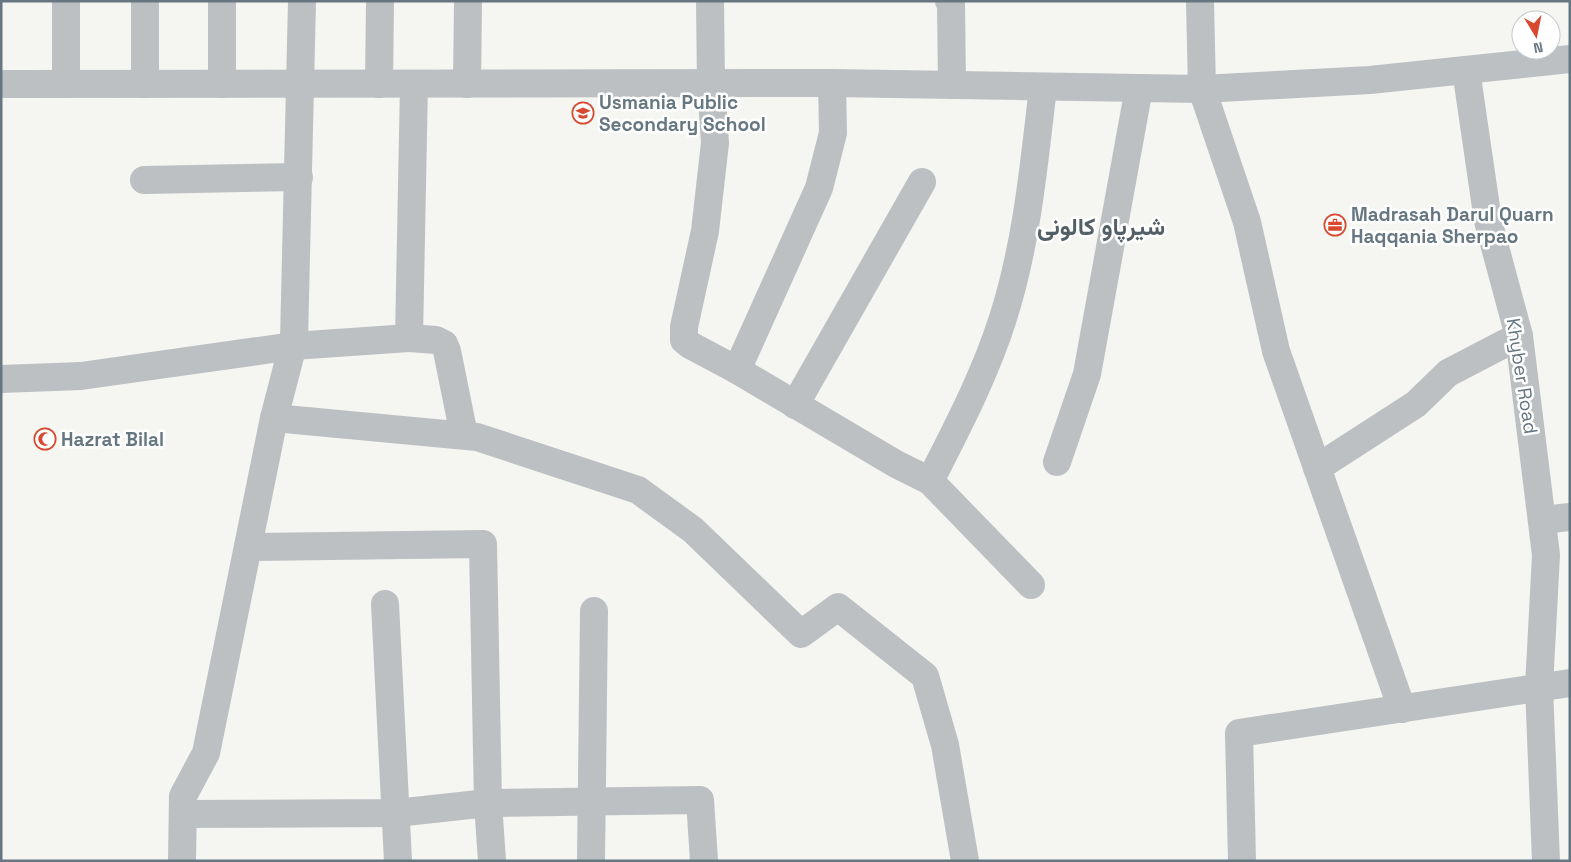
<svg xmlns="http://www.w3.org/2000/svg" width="1571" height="862" viewBox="0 0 1571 862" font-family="'Space Grotesk',Vazirmatn,sans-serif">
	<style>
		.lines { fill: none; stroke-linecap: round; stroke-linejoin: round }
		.minor { stroke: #bcc0c3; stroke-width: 28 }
		.labels { text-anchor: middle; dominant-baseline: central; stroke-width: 5; stroke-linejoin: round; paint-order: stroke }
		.poi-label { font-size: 19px; font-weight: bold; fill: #667781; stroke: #fff; text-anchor: start }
		.street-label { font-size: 19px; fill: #667781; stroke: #fff }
		.district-label { font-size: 24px; font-weight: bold; fill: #535f66; stroke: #fff }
	</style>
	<rect width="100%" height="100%" fill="#f5f5f1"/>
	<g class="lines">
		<!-- minor -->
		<g class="minor">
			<path d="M710,1L711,84L715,143L705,231L684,327V340L690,345L737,370L896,464L930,481L1031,585"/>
			<path d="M949,1H951L952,85"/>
			<path d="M1200,1L1202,89L1247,222L1276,351L1402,709"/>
			<path d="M1466,70L1488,221L1519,336L1546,555L1539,687L1546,861"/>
			<path d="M1,84L832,83L1202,89L1370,80L1570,59"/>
			<path d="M66,84V1"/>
			<path d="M145,84V1"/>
			<path d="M222,84V1"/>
			<path d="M379,84L380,1"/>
			<path d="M467,84L468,1"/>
			<path d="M144,180L299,177"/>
			<path d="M409,338L436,340L444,344L447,351L464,435"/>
			<path d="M737,370L819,188L833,133L832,83"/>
			<path d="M1,379L81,376L293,346L409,338L414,84"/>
			<path d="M795,405L922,182"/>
			<path d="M274,418L477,437L638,490L693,530L801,634L838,607L925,676L945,745L965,861"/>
			<path d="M1057,462L1087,374L1139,88"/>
			<path d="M1317,468L1416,404L1448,373L1519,336"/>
			<path d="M930,481C957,428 985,375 1003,318C1027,243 1034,164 1043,87"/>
			<path d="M1542,520L1570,517"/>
			<path d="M248,547L483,544L488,803L492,861"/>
			<path d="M385,604L398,861"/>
			<path d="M183,814L396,813L488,803L700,800L704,861"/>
			<path d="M182,861L183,796L206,753L274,418L294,341L302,1"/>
			<path d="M591,861L594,611"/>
			<path d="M1242,861L1239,733L1570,683"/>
		</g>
	</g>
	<!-- icons -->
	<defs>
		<g id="school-ring" transform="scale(1.125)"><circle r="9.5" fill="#fff" stroke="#d7482f" stroke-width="1.5"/><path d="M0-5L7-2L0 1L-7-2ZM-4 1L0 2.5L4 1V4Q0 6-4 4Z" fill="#d7482f"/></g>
		<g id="office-ring" transform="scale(1.125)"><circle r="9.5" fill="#fff" stroke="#d7482f" stroke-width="1.5"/><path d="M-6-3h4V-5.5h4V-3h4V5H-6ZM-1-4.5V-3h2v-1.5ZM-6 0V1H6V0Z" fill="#d7482f"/></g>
		<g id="mosque-ring" transform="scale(1.125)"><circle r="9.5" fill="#fff" stroke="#d7482f" stroke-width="1.5"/><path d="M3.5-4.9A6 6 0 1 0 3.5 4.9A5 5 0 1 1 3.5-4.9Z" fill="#d7482f"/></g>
	</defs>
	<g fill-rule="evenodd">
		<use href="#school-ring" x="583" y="113"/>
		<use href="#office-ring" x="1335" y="225"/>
		<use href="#mosque-ring" x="45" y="439"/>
	</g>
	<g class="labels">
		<!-- poi labels -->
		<g class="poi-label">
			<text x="599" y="102">Usmania Public<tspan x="599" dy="22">Secondary School</tspan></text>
			<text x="1351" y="214">Madrasah Darul Quarn<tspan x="1351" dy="22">Haqqania Sherpao</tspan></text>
			<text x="61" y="439">Hazrat Bilal</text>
		</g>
		<!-- street labels -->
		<g class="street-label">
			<text transform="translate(1522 376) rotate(81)">Khyber Road</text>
		</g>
		<!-- district labels -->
		<g class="district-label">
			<text x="1101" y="226">شیرپاو کالونی</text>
		</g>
	</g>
	<!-- border -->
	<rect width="1571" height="862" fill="none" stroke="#667781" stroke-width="5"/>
	<!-- north arrow -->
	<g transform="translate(1536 35) rotate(170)"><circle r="24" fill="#ffffff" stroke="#c2c9cd"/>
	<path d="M0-4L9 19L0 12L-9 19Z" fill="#d7482f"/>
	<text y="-8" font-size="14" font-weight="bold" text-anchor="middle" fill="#667781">N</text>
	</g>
</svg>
